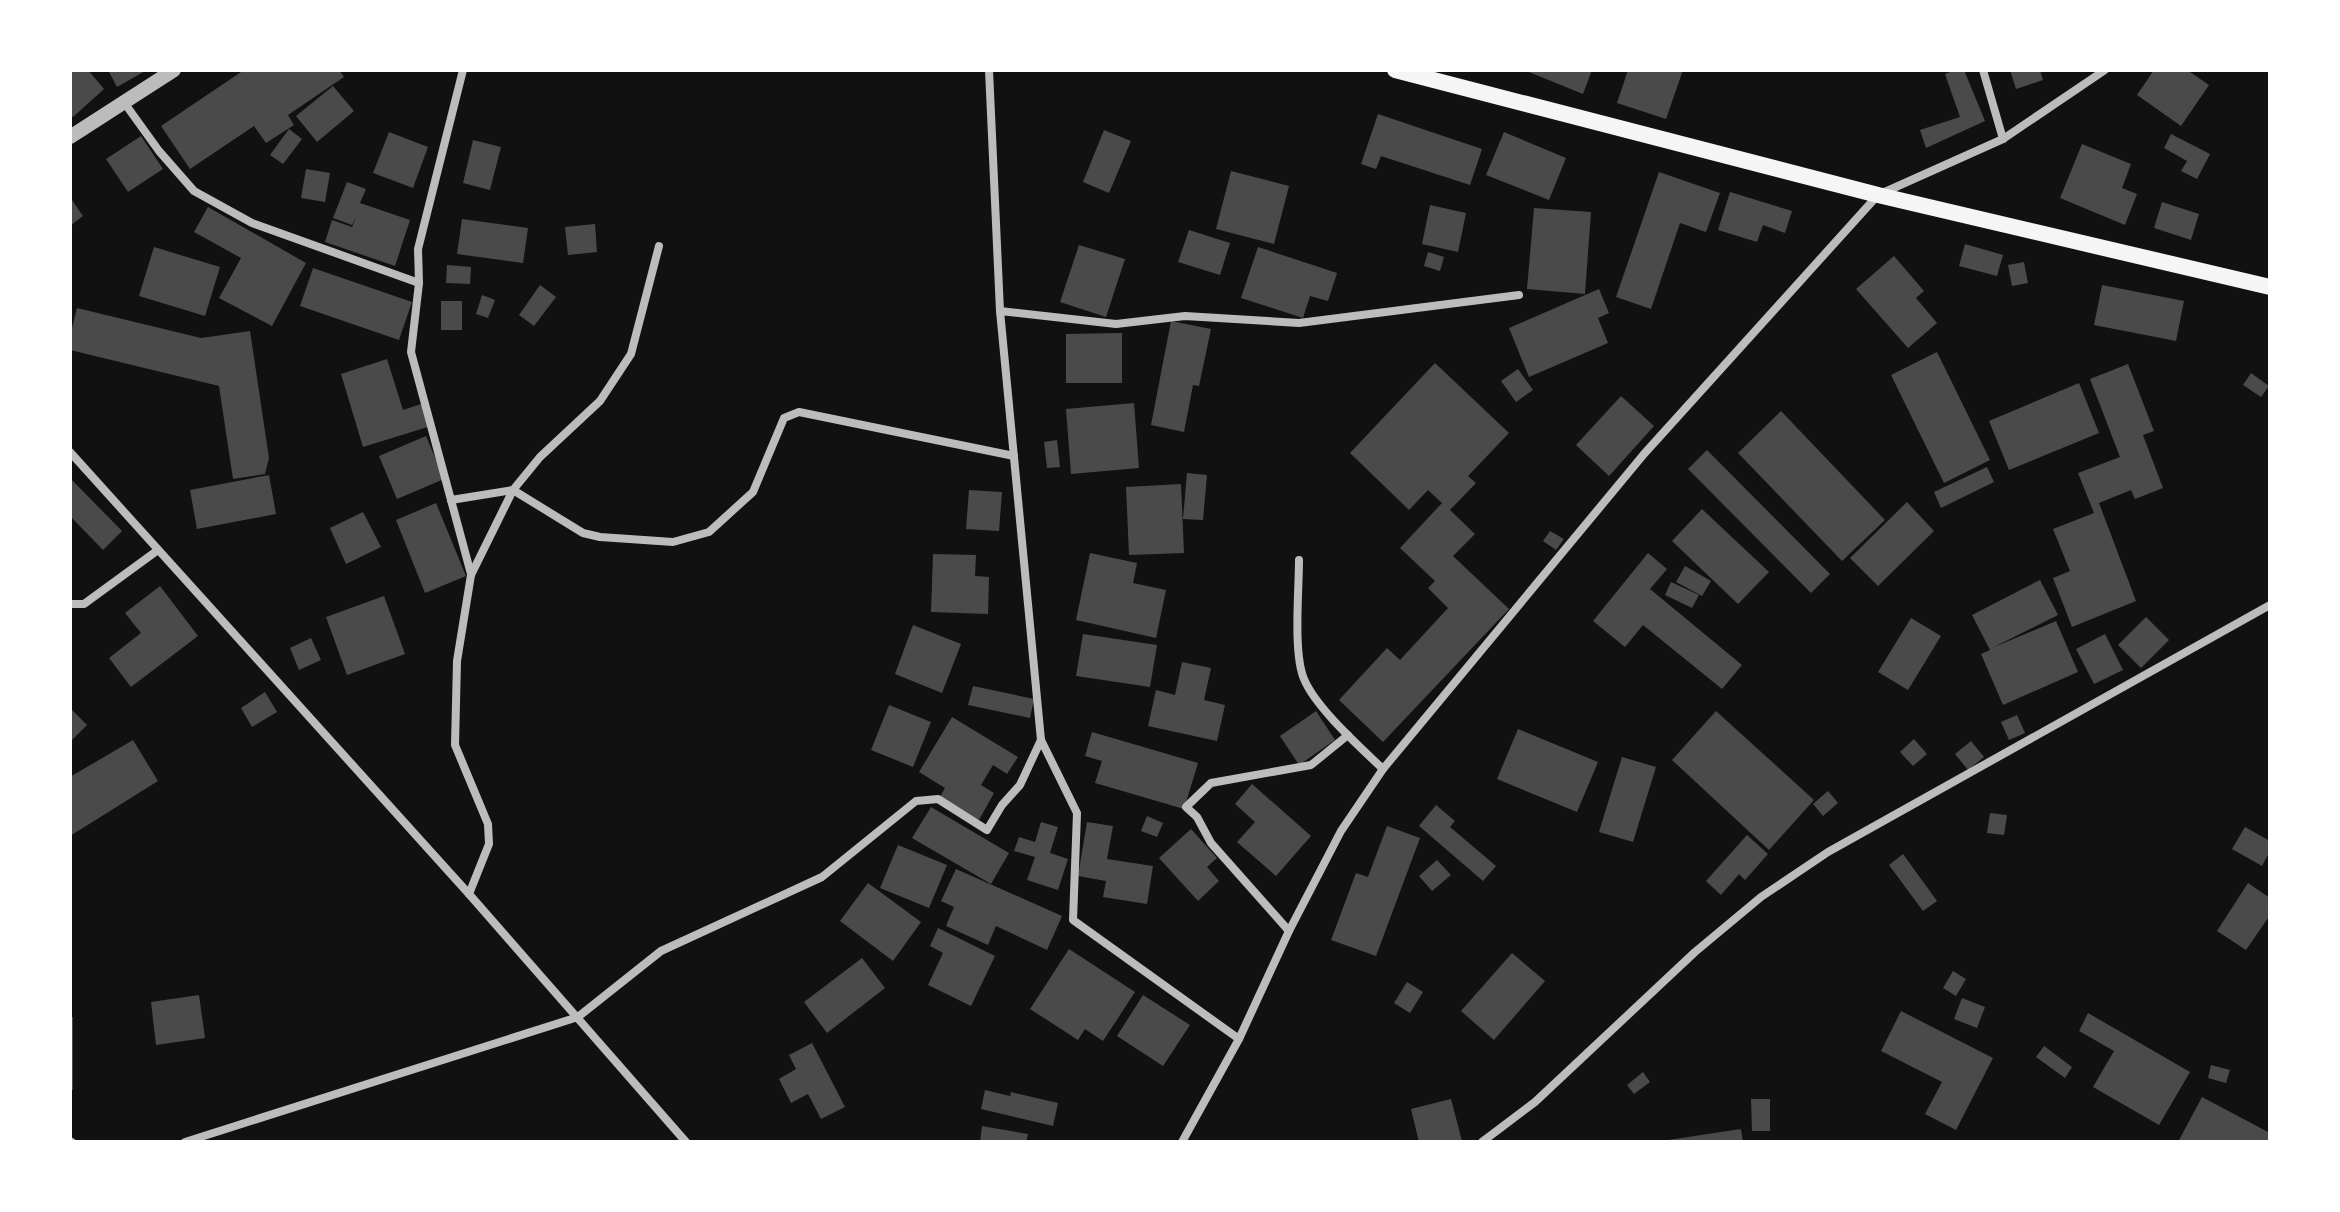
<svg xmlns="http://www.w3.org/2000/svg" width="2340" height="1212" viewBox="0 0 2340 1212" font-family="'Public Sans',sans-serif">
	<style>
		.building { fill: #4a4a4a }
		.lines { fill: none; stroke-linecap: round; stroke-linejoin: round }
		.minor { stroke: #bcbcbc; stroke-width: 8 }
		.tertiary { stroke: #bcbcbc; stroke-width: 14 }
		.secondary { stroke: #f5f5f5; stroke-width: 16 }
	</style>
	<rect width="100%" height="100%" fill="#111"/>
	<!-- building -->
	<g class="building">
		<path d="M70,70H88L104,89L73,117L70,114Z"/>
		<path d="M108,70H147L117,87Z"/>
		<path d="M244,70H339L344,77L288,115L294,125L266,143L254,126L190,169L161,126Z"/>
		<path d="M1524,70H1592L1583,94Z"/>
		<path d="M1628,70H1683L1666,119L1617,103Z"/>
		<path d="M1956,70H1964L1985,121L1926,148L1920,130L1960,117L1945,74Z"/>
		<path d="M2010,70H2040L2043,80L2016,89Z"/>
		<path d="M2154,70H2187L2209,85L2181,126L2137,95Z"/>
		<path d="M333,86L354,111L317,142L296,116Z"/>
		<path d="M1378,114L1482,149L1470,185L1381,156L1376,169L1361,164Z"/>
		<path d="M289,129L302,139L283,164L270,155Z"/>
		<path d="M1104,130L1131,141L1109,193L1083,182Z"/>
		<path d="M389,132L428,147L413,188L373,173Z"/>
		<path d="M1504,132L1566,158L1549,200L1486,175Z"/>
		<path d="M2171,134L2210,154L2197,179L2181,171L2187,161L2164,148Z"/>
		<path d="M141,136L163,169L128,192L106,159Z"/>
		<path d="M473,140L501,147L490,190L463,183Z"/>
		<path d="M2082,144L2131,164L2122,188L2137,194L2125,225L2060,198Z"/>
		<path d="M306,169L330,173L325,202L301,198Z"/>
		<path d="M1231,171L1289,186L1274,244L1216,229Z"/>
		<path d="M1659,172L1720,193L1706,232L1680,223L1651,309L1616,297Z"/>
		<path d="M347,182L366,189L360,203L410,220L395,266L325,242L332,220L352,227L356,217L352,225L333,218Z"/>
		<path d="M1730,192L1792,211L1785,233L1763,225L1757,242L1718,230Z"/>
		<path d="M70,197L83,216L70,226Z"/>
		<path d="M2162,202L2199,214L2191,240L2154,228Z"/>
		<path d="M1430,205L1466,213L1458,252L1422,244Z"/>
		<path d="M208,207L306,263L272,326L219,298L241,258L194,232Z"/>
		<path d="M1534,208L1591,212L1585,294L1527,289Z"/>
		<path d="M462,219L528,228L523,263L457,254Z"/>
		<path d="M595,224L597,252L568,255L565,227Z"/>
		<path d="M1189,230L1230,243L1220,275L1178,262Z"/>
		<path d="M1965,244L2003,255L1997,276L1959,266Z"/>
		<path d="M1079,245L1125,259L1106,317L1060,302Z"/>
		<path d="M154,247L220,267L205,316L139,296Z"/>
		<path d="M1258,247L1337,273L1328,301L1310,296L1303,318L1241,298Z"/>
		<path d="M1428,252L1444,257L1440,271L1424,266Z"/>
		<path d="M1894,256L1924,291L1916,298L1937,323L1908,348L1856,289Z"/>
		<path d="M2024,262L2028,283L2012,286L2008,265Z"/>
		<path d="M447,265L471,267L470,284L446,283Z"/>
		<path d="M313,268L412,302L399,340L300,306Z"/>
		<path d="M540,285L556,297L534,326L519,315Z"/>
		<path d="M2102,285L2184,301L2176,341L2094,325Z"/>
		<path d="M1599,289L1609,313L1598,318L1608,343L1529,377L1509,328Z"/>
		<path d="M482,295L495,300L488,318L476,314Z"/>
		<rect x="441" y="301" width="21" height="29"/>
		<path d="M77,308L201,338L250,331L269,458L265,474L233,479L219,386L70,350V336Z"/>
		<path d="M1171,321L1211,329L1199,386L1193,385L1184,432L1151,425Z"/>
		<path d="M1122,333V383H1066V334Z"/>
		<path d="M1937,352L1990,460L1944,483L1891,375Z"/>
		<path d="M387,359L403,410L424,403L431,426L363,447L341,374Z"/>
		<path d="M1435,363L1509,433L1468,476L1476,483L1450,510L1475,534L1453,556L1509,609L1383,742L1339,700L1387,648L1400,660L1448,608L1428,588L1435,581L1400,548L1442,503L1428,490L1409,510L1350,453Z"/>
		<path d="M2128,364L2154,431L2143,435L2163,488L2135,499L2131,490L2099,503L2136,601L2072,627L2053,578L2070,571L2053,529L2094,513L2078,473L2120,457L2090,379Z"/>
		<path d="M1518,369L1533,390L1516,402L1501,381Z"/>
		<path d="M2251,373L2269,386L2261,397L2243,385Z"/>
		<path d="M2079,383L2099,433L2009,470L1989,421Z"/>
		<path d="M1621,396L1654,426L1609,476L1576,445Z"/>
		<path d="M1134,403L1139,468L1071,474L1066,409Z"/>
		<path d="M1781,411L1885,520L1842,561L1738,453Z"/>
		<path d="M426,436L444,479L397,499L379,456Z"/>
		<path d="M1057,440L1060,467L1047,468L1044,442Z"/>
		<path d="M1707,450L1830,574L1811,593L1688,469Z"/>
		<path d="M1987,467L1994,482L1941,508L1934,492Z"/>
		<path d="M1187,473L1207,475L1203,520L1183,519Z"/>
		<path d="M269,475L276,514L197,529L190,490Z"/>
		<path d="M70,478L122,531L103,550L70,516Z"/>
		<path d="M1181,484L1184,553L1129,555L1126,487Z"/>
		<path d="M969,490L1002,492L999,531L966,529Z"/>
		<path d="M1907,502L1934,531L1878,586L1850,558Z"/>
		<path d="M436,503L466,576L425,593L396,520Z"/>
		<path d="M1702,509L1769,572L1738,604L1672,541Z"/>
		<path d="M363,512L381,547L346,564L330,528Z"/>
		<path d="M1550,531L1564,539L1556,550L1543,541Z"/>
		<path d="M1090,553L1137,563L1133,583L1166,590L1156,638L1076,620Z"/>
		<path d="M1648,553L1667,569L1650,589L1742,665L1722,689L1643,625L1625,647L1593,621Z"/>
		<path d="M933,554L976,555L975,576L989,577L988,614L931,612Z"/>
		<path d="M1685,566L1711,581L1702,596L1676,582Z"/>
		<path d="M2040,580L2058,615L1992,648L2056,621L2078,672L2003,705L1981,654L1990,650L1972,615Z"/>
		<path d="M1671,582L1699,595L1692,608L1665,595Z"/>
		<path d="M160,586L198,636L131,687L109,658L141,633L125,613Z"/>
		<path d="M384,596L405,654L347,675L326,617Z"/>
		<path d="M2146,617L2169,640L2141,668L2118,645Z"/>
		<path d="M1911,618L1941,636L1908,690L1878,672Z"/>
		<path d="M913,625L961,644L942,693L895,674Z"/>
		<path d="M1083,634L1157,645L1150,687L1076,676Z"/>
		<path d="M2105,634L2123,670L2094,684L2076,649Z"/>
		<path d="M311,638L321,660L299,670L290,648Z"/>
		<path d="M1182,662L1211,668L1204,700L1225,705L1217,741L1148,726L1156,690L1175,695Z"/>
		<path d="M973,686L1034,699L1030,718L968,705Z"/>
		<path d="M265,692L277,712L252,727L241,708Z"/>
		<path d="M889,705L931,722L913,767L871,750Z"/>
		<path d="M70,708L87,725L70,742Z"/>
		<path d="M1316,711L1335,740L1299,765L1280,736Z"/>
		<path d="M1716,711L1814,800L1769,850L1672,760Z"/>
		<path d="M2017,715L2025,733L2009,740L2001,722Z"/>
		<path d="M952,717L1018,757L1007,774L993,765L981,785L994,793L979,820L940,797L945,788L919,772Z"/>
		<path d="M1518,729L1598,762L1577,812L1497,779Z"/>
		<path d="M1092,732L1198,763L1184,809L1095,783L1102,761L1085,756Z"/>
		<path d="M1914,739L1927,754L1913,766L1900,752Z"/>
		<path d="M133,740L158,781L70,836V777Z"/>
		<path d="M1971,741L1984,757L1968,770L1955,754Z"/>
		<path d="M1622,757L1656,767L1633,842L1599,832Z"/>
		<path d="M1252,784L1311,836L1276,876L1237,842L1255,822L1235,804Z"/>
		<path d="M1828,791L1838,803L1823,816L1813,804Z"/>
		<path d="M1436,805L1455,821L1450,827L1496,866L1483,881L1419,826Z"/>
		<path d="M931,807L1009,853L991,884L912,838Z"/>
		<path d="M1990,813L2007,815L2004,835L1987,833Z"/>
		<path d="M1147,816L1163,823L1157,837L1141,831Z"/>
		<path d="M1041,822L1058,827L1050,853L1068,859L1058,890L1027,880L1035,857L1014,851L1019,837L1035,842Z"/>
		<path d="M1087,822L1113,826L1107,859L1153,866L1147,904L1103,897L1106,881L1078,876Z"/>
		<path d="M1387,826L1420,838L1376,956L1331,940L1356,873L1368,877Z"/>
		<path d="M2245,827L2270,841V851L2262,866L2232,849Z"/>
		<path d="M1191,829L1217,858L1207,867L1219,881L1198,901L1159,858Z"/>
		<path d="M1747,835L1768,854L1745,880L1739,874L1721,895L1706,881Z"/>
		<path d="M898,845L947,865L929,908L880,888Z"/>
		<path d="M1903,854L1937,901L1923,911L1889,865Z"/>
		<path d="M1437,860L1451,875L1432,891L1419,876Z"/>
		<path d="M956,869L1062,916L1047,950L996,926L988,945L946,926L954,907L941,901Z"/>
		<path d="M868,883L921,922L893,961L840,921Z"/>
		<path d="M2248,883L2270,898V915L2246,950L2217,931Z"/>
		<path d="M938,928L995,956L971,1006L928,985L943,953L930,946Z"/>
		<path d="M1069,949L1135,992L1103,1041L1085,1029L1078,1040L1030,1009Z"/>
		<path d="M1512,953L1545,981L1494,1040L1461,1011Z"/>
		<path d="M862,958L885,988L827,1033L804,1002Z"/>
		<path d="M1953,971L1966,979L1956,996L1943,988Z"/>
		<path d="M1407,982L1423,992L1410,1013L1394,1003Z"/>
		<path d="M199,995L205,1038L156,1045L151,1002Z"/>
		<path d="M1143,995L1190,1025L1163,1066L1117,1036Z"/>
		<path d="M1962,998L1985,1007L1977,1028L1954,1019Z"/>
		<path d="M1901,1011L1993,1058L1956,1130L1925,1114L1942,1082L1881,1051Z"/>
		<path d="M2088,1013L2190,1072L2159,1125L2093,1087L2114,1051L2079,1031Z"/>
		<rect x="70" y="1017" width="3" height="73"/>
		<path d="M812,1043L845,1107L821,1119L808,1094L791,1103L779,1079L796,1069L789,1055Z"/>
		<path d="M2044,1046L2072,1067L2065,1078L2036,1057Z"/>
		<path d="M2211,1065L2230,1070L2226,1083L2208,1078Z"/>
		<path d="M1643,1072L1650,1082L1634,1094L1627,1085Z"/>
		<path d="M985,1090L1010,1096L1011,1092L1058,1103L1053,1126L981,1109Z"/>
		<path d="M2202,1097L2270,1133V1142H2178Z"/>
		<path d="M1451,1099L1462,1141L1419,1142L1411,1109Z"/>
		<path d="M1751,1099H1770V1131H1752Z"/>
		<path d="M982,1126L1028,1134L1026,1142H980Z"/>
		<path d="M1741,1129L1743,1142H1668V1140Z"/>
	</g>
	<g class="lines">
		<!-- minor -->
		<g class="minor">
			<path d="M463,70L418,249L419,283L411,352L471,574"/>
			<path d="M989,70L1000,311L1041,740L1077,813L1073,920L1239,1039"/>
			<path d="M1983,70L2003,139"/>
			<path d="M123,101L159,151L194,191L252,223L419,283"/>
			<path d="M1000,311L1116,324L1185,316L1299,323L1519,295"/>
			<path d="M70,452L469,894L686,1142"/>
			<path d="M451,500L513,490L583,533L600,537L673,542L709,532L753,492L784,418L799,412L1014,456"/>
			<path d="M1299,560C1299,590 1293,653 1304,679C1316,708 1360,747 1383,769"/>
			<path d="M70,604H84L158,550"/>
			<path d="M469,894L489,844L488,824L455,745L457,661L471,575L513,490L540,457L600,401L631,354L659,246"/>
			<path d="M1289,931L1211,843L1197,817L1186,807L1211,783L1311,765L1348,735"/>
			<path d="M70,1141L72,1142"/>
			<path d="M185,1142L578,1017L661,951L822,877L916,801L938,799L987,830L1002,805L1020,785L1041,740"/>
			<path d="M1182,1142L1239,1039L1289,931L1341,831L1383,769L1644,454L1878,195L2003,139L2105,70"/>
			<path d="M1482,1142L1535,1102L1695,952L1761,897L1828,852L2270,605"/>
		</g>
		<!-- tertiary -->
		<path class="tertiary" d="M70,137L174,70"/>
		<!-- secondary -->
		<path class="secondary" d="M1395,70L1878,195L2270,287"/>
	</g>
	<!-- border -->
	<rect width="2340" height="1212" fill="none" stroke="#ffffff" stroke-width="144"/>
</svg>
